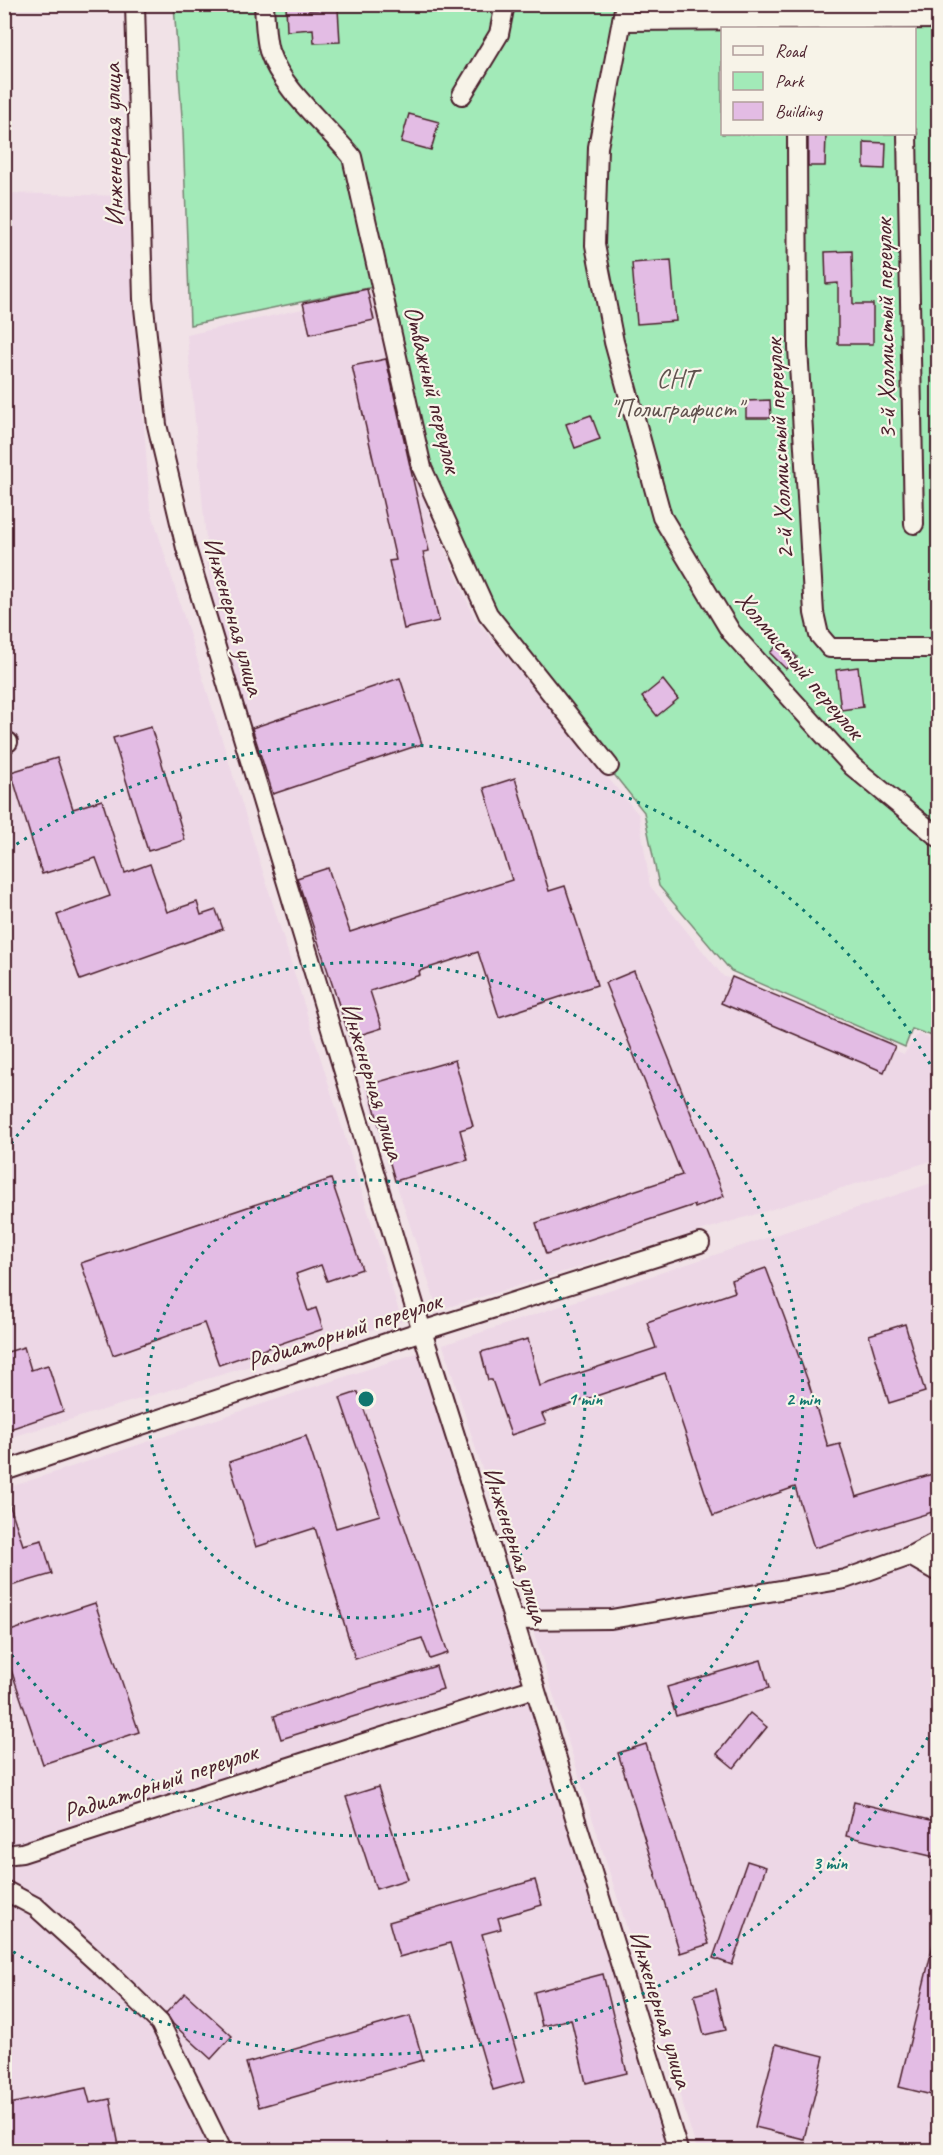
<svg xmlns="http://www.w3.org/2000/svg" width="943" height="2155" viewBox="0 0 943 2155" font-family="Caveat,sans-serif">
	<style>
		.built { fill: #edd7e6 }
		.green { fill: #a2eab8; stroke: #768472; stroke-width: 1.5; fill-rule: evenodd }
		.building { fill: #e3bce4; stroke: #4a1f2b; stroke-width: 1.5 }
		.lines { fill: none; stroke-linecap: round; stroke-linejoin: round }
		.minor-casing { stroke: #4a1f2b; stroke-width: 22 }
		.minor { stroke: #f7f3e8; stroke-width: 18 }
		.ring { fill: none; stroke: #0f766e; stroke-width: 3; stroke-dasharray: 3 6 }
		.labels { text-anchor: middle; dominant-baseline: central; stroke-width: 4.5; stroke-linejoin: round; paint-order: stroke }
		.street-label { font-size: 26px; fill: #4a1f2b; stroke: #f7f3e8 }
		.park-label { font-size: 26px; fill: #60524e; stroke: #f7f3e8 }
		.centre { fill: #0f766e; stroke: #f7f3e8; stroke-width: 3 }
		.ring-label { font-size: 18px; text-anchor: middle; font-weight: bold; fill: #0f766e; stroke: #f7f3e8; stroke-width: 4.5; stroke-linejoin: round; paint-order: stroke }
	</style>
	<rect width="100%" height="100%" fill="#f1e2e7"/>
	<filter id="ink" filterUnits="userSpaceOnUse"><feTurbulence type="fractalNoise" baseFrequency=".0167" numOctaves="2"/><feDisplacementMap in="SourceGraphic" scale="12" xChannelSelector="R" yChannelSelector="G"/><feConvolveMatrix kernelMatrix="1 2 1 2 8 2 1 2 1" color-interpolation-filters="sRGB"/></filter>
	<g filter="url(#ink)">
		<!-- built -->
		<g class="built">
			<path d="M5,193L127,196L150,507L402,1321L5,1439Z"/>
			<path d="M373,293L428,510L475,619L639,815L650,886L723,976L904,1054L918,1034L938,1041V1159L438,1310L215,636L187,335Z"/>
			<path d="M938,1181V2150H697L443,1345Z"/>
			<path d="M420,1352L675,2150H5L4,1489Z"/>
		</g>
		<!-- green -->
		<path class="green" d="M174,5H938V1038L912,1029L905,1047L731,971L659,886L644,812L482,609L434,510L378,286L190,325L183,131ZM722,28H914V134H722Z"/>
		<!-- building -->
		<g class="building">
			<path d="M286,4H308L309,10L338,9L340,42L314,43L313,29L287,31Z"/>
			<path d="M409,114L439,122L431,150L401,142Z"/>
			<path d="M808,134H826L825,166H808Z"/>
			<path d="M864,142L886,143L885,169L864,168Z"/>
			<path d="M852,251L853,304H873V344H838V283L826,284L825,252Z"/>
			<path d="M671,260L676,321L637,324L632,263Z"/>
			<path d="M367,289L374,320L310,334L303,303Z"/>
			<path d="M386,359L429,551L423,552L439,621L404,629L389,561L396,560L352,366Z"/>
			<path d="M770,400L771,418H746V401Z"/>
			<path d="M591,415L600,439L575,448L566,424Z"/>
			<path d="M781,641L797,657L786,669L770,653Z"/>
			<path d="M858,667L863,707L841,710L836,670Z"/>
			<path d="M400,678L422,744L273,794L252,728Z"/>
			<path d="M663,680L678,699L657,716L642,697Z"/>
			<path d="M151,727L185,840L148,851L113,738Z"/>
			<path d="M57,758L73,809L102,800L125,873L150,864L167,912L197,902L201,915L216,910L223,929L80,980L57,915L110,896L96,858L42,874L11,772Z"/>
			<path d="M515,778L549,891L565,886L597,985L499,1017L478,952L419,971L420,975L370,991L382,1028L350,1038L297,878L328,868L350,932L512,880L484,788Z"/>
			<path d="M634,971L724,1196L695,1208L694,1205L546,1254L536,1223L682,1175L605,983Z"/>
			<path d="M732,977L895,1046L884,1072L721,1003Z"/>
			<path d="M455,1060L473,1126L460,1130L468,1160L395,1181L368,1085Z"/>
			<path d="M331,1179L362,1269L327,1281L321,1265L296,1274L308,1311L316,1308L323,1329L219,1365L204,1323L113,1355L81,1263Z"/>
			<path d="M766,1268L808,1381L828,1447L840,1444L856,1497L939,1472V1510L814,1548L795,1487L713,1516L665,1373L542,1414L546,1423L511,1435L492,1380H488L481,1352L528,1339L540,1386L656,1348L647,1322L735,1292L731,1280Z"/>
			<path d="M905,1324L925,1392L889,1403L869,1335Z"/>
			<path d="M24,1347L31,1370L48,1365L63,1411L4,1431V1353Z"/>
			<path d="M358,1392L448,1653L430,1659L422,1638L355,1659L315,1528L256,1547L229,1462L306,1436L336,1528L380,1515L340,1398Z"/>
			<path d="M7,1497L23,1545L42,1540L52,1574L4,1588V1498Z"/>
			<path d="M95,1603L139,1732L43,1764L4,1649V1633Z"/>
			<path d="M761,1660L769,1688L676,1716L667,1687Z"/>
			<path d="M436,1666L443,1689L281,1739L274,1716Z"/>
			<path d="M750,1713L767,1727L734,1768L717,1754Z"/>
			<path d="M646,1744L709,1944L680,1953L618,1753Z"/>
			<path d="M378,1787L408,1879L376,1889L346,1797Z"/>
			<path d="M854,1802L939,1822V1858L846,1836Z"/>
			<path d="M747,1861L766,1867L732,1965L713,1958Z"/>
			<path d="M535,1880L542,1905L498,1918L501,1929L482,1934L525,2081L493,2090L450,1943L399,1957L389,1922Z"/>
			<path d="M933,1945L939,1946V2084L936,2096L899,2087Z"/>
			<path d="M603,1974L627,2073L586,2083L571,2019L542,2026L534,1992Z"/>
			<path d="M716,1989L726,2030L704,2035L694,1995Z"/>
			<path d="M185,1993L232,2036L211,2059L173,2024L166,2013Z"/>
			<path d="M410,2016L423,2060L259,2107L246,2063Z"/>
			<path d="M776,2044L824,2056L804,2139L755,2127Z"/>
			<path d="M86,2088L90,2103L110,2099L120,2151H4V2105Z"/>
		</g>
		<g class="lines">
			<!-- minor casing -->
			<g class="minor-casing">
				<g id="minor">
					<path d="M135,4L143,299L157,425L186,548L422,1331L535,1688L678,2150"/>
					<path d="M264,4C265,19 265,37 269,51C282,90 326,125 352,157L422,468L488,614L609,766"/>
					<path d="M625,4L598,147L595,245L614,342L662,517L731,632L852,766L938,837"/>
					<path d="M622,21L938,19"/>
					<path d="M462,95L499,34L505,4"/>
					<path d="M797,134L798,348L814,613L819,635L830,648H938"/>
					<path d="M907,134L914,524"/>
					<path d="M4,744L8,742"/>
					<path d="M4,1471L422,1331L700,1243"/>
					<path d="M910,1556L938,1572"/>
					<path d="M513,1620L611,1619L845,1579L910,1556L938,1541"/>
					<path d="M4,1855L22,1853L535,1688"/>
					<path d="M4,1890L36,1907L110,1974L160,2023L222,2150"/>
				</g>
			</g>
			<!-- minor -->
			<use href="#minor" class="minor"/>
		</g>
	</g>
	<!-- distance rings -->
	<g class="ring">
		<circle cx="366" cy="1399" r="219"/>
		<path d="M6 1151A437 437 0 1 1 6 1647"/>
		<path d="M937 1722A656 656 0 0 1 9 1949M9 849A656 656 0 0 1 937 1076"/>
	</g>
	<g class="labels">
		<!-- street labels -->
		<g class="street-label">
			<text transform="translate(113 145) rotate(-91)">Инженерная улица</text>
			<text transform="translate(885 329) rotate(-91)">3-й Холмистый переулок</text>
			<text transform="translate(433 389) rotate(76)">Отважный переулок</text>
			<text transform="translate(779 449) rotate(-93)">2-й Холмистый переулок</text>
			<text transform="translate(234 616) rotate(74)">Инженерная улица</text>
			<text transform="translate(800 665) rotate(50)">Холмистый переулок</text>
			<text transform="translate(373 1081) rotate(73)">Инженерная улица</text>
			<text transform="translate(344 1331) rotate(-18)">Радиаторный переулок</text>
			<text transform="translate(516 1545) rotate(72)">Инженерная улица</text>
			<text transform="translate(160 1782) rotate(-18)">Радиаторный переулок</text>
			<text transform="translate(661 2009) rotate(73)">Инженерная улица</text>
		</g>
		<!-- park labels -->
		<g class="park-label">
			<text x="676" y="378">СНТ<tspan x="676" dy="30">"Полиграфист"</tspan></text>
		</g>
	</g>
	<circle cx="366" cy="1399" r="9" class="centre"/>
	<g class="ring-label">
		<text x="585" y="1405">1 min</text>
		<text x="803" y="1405">2 min</text>
		<text x="830" y="1869">3 min</text>
	</g>
	<!-- margin -->
	<rect width="943" height="2155" fill="none" stroke="#f7f3e8" stroke-width="24"/>
	<rect x="12" y="12" width="919" height="2131" fill="none" stroke="#4a1f2b" stroke-width="2" filter="url(#ink)"/>
	<!-- legend -->
	<rect x="721" y="27" width="195" height="108" fill="#f7f3e8" stroke="#b29e9c" stroke-width="1.5"/>
	<rect x="733" y="46" width="30" height="9" fill="#f7f3e8" stroke="#b29e9c" stroke-width="1.5"/>
	<text x="775" y="57" font-size="18" fill="#4a1f2b">Road</text>
	<rect x="733" y="72" width="30" height="18" fill="#a2eab8" stroke="#b29e9c" stroke-width="1.5"/>
	<text x="775" y="87" font-size="18" fill="#4a1f2b">Park</text>
	<rect x="733" y="102" width="30" height="18" fill="#e3bce4" stroke="#b29e9c" stroke-width="1.5"/>
	<text x="775" y="117" font-size="18" fill="#4a1f2b">Building</text>
</svg>
